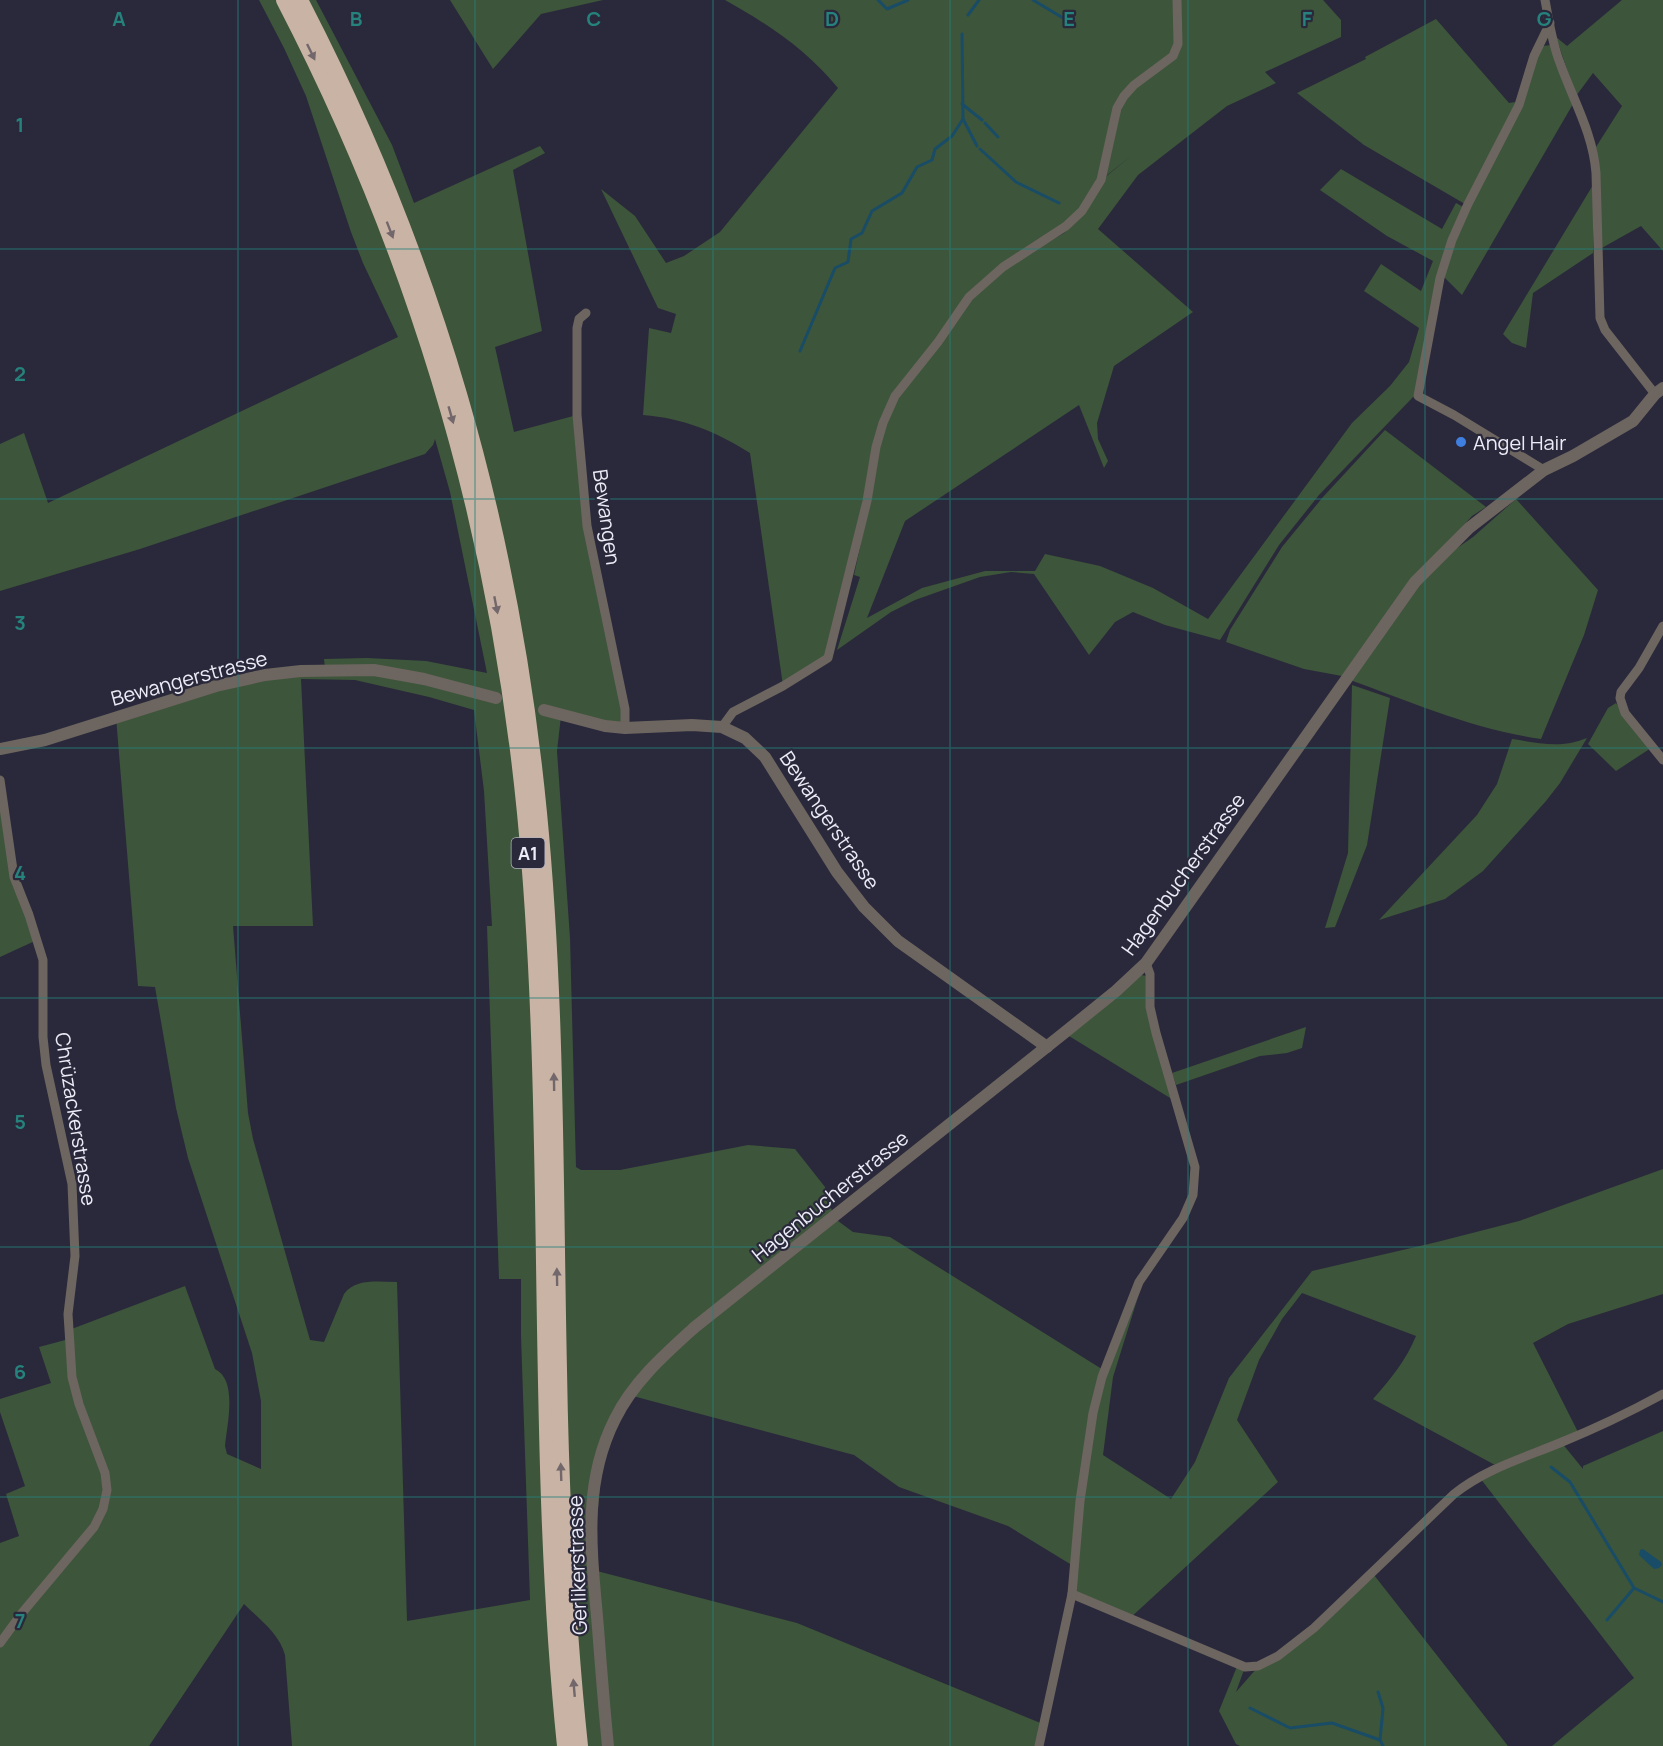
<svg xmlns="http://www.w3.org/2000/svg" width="1663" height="1746" viewBox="0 0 1663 1746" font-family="Manrope,sans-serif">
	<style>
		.green { fill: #3d553a; fill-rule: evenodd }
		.water { fill: #194c66 }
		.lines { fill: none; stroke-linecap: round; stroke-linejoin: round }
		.stream { stroke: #194c66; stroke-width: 3 }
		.minor { stroke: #6d655f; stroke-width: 9 }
		.tertiary { stroke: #6d655f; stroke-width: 12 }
		.motorway { stroke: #c9b3a5; stroke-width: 16 }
		.oneway { fill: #72676b }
		.grid { fill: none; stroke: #25827c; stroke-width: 1.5; stroke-opacity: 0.55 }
		.shop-dot { fill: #3f7fe0; stroke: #2a293b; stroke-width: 2 }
		.labels { text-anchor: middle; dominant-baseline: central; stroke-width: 4.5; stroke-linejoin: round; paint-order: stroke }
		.shield { fill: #2a293b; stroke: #b2b2bf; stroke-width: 1.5 }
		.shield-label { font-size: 18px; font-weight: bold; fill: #ececf8 }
		.poi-label { font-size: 20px; fill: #ececf8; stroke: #2a293b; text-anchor: start }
		.street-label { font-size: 20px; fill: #ececf8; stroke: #2a293b }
		.grid-label { font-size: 20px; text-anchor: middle; font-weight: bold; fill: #25827c; stroke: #2a293b; stroke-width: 4.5; stroke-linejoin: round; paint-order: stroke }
	</style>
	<rect width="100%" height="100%" fill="#2a293b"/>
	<!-- green -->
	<g class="green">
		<path d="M259,0H316L392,145L414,203L540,146L545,153L513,170L542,331L495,347L514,432L577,415L587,526L625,728L561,716L557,751L570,938L576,1167L581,1170H620L748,1145L795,1149L825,1187L834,1218L853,1232L890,1237L1105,1371L1106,1377L1138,1297L1113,1377L1103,1455L1171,1499L1195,1462L1229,1378L1312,1271L1437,1242L1519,1221L1663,1169V1294L1568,1324L1533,1343L1578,1432L1495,1465L1373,1399C1391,1379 1406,1360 1416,1336L1302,1293L1282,1319L1259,1360L1237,1420L1278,1482L1129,1619L1072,1594L1075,1567L1008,1526L899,1487L854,1455L629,1395L603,1446L593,1570L797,1623L1043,1724L1039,1746H292L285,1655C279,1633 260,1620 244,1604L149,1746H0V1543L19,1536L6,1494L25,1486L0,1412V1399L51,1383L39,1347L69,1339V1330L185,1286L215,1369C238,1380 227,1425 225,1446L227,1454L261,1469V1401L252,1353L188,1158L176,1108L155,987L138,986L116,717L216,686L325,669L324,659L367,658L426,661L487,673L450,492L435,439L433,445L425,454L140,549L0,591V444L24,433L48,503L398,337L363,263L351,232L306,96L284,48ZM301,679L355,680L429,697L474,710L484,791L492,926H487L499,1279H521V1336L530,1600L407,1621L397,1282C378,1282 356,1278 344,1294L324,1342L310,1340L253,1139L248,1113L233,926H313Z"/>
		<path d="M450,0H603L541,14L493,69Z"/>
		<path d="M725,0H1323L1341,20V37L1265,72L1276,83L1227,106L1138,175L1098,229L1193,312L1114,366L1097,423L1098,439L1108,461L1104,468L1079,405L905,521L867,618L922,588L985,571H1035L1045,554L1100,566L1153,588L1208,619L1352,423L1390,386L1409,362L1419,328L1364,291L1381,264L1421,291L1433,261L1387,236L1320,190L1341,169L1442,229L1456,203L1465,208L1452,239L1414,396L1319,495L1279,545L1220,640L1165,625L1133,612L1115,622L1089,655L1034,574L1011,572L980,577L915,600L891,612L837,650L860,577L854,575L861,543L828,658L783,686L750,453C717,432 683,418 643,415L649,328L671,333L676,314L658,308L601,189L635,216L666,263L684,256L720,232L838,88C807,50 768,24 725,0ZM1132,155L1103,179L1083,213L1064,233L1039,248L1066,226L1101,180Z"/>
		<path d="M1622,0H1663V251L1641,226L1600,249L1596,147L1622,106L1593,73L1576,96L1556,37L1567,46Z"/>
		<path d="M1436,19L1509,103L1522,101L1537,55L1543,46L1551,45L1573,104L1462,295L1444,277L1454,243L1470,207L1364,145L1297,93L1366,59L1365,57Z"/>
		<path d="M1593,185V253L1533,293L1526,348L1512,343L1503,334Z"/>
		<path d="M1385,430L1486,507L1472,516L1455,535L1342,676L1304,669L1226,642L1230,630L1282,547L1323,497Z"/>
		<path d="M1516,499L1598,590L1584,635L1541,739C1472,729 1414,703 1350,680L1418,586L1444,557L1473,537Z"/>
		<path d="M1352,685L1390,698L1367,845L1335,927L1325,928L1348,853Z"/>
		<path d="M1616,703L1651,748L1616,771L1588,744L1608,708Z"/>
		<path d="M1587,738L1560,783L1546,801L1483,871L1445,899L1379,920L1477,815L1497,784L1512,739C1539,743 1560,749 1587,738Z"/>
		<path d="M0,780L14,877L37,940L0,957Z"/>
		<path d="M1141,975L1147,976L1175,1101L1069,1036Z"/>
		<path d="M1306,1027L1302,1048L1287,1053L1260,1056L1176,1085L1172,1073Z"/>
		<path d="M1663,1431V1746H1552L1634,1678L1480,1478L1561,1442L1583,1469V1466Z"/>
		<path d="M1374,1575L1508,1746H1240L1236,1744L1219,1711L1238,1664L1245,1667L1236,1692L1257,1668L1278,1659Z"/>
	</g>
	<!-- water -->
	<path class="water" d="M1643,1549L1661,1562L1662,1565L1659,1568L1654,1569L1639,1555L1640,1550Z"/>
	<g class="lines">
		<!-- stream -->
		<g class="stream">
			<path d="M878,0L887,9L908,0"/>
			<path d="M1033,0L1068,21"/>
			<path d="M968,15L979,0"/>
			<path d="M962,104L982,120"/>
			<path d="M963,119L977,146"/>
			<path d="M985,123L998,137"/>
			<path d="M980,149L1016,182L1059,203"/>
			<path d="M800,351L835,268L848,262L851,239L862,233L872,211L902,193L917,167L932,160L935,149L952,136L963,119L962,34"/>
			<path d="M1551,1467L1570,1482L1634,1588L1663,1602"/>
			<path d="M1607,1620L1634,1588"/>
			<path d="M1378,1692L1383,1708L1380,1740"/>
			<path d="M1250,1708L1290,1728L1332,1723L1380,1740L1383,1746"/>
		</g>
		<!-- minor -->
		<g class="minor">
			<path d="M1545,0C1549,21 1552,43 1560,63C1573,100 1593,133 1596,173L1600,318L1605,330L1655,394"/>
			<path d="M586,313L579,319L577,328V415L587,526L625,709V728"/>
			<path d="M1544,470L1454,415L1418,396L1440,278L1452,240L1468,204L1519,105L1534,56L1550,23"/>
			<path d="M1663,626L1639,668L1621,692L1620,698L1625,713L1663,760"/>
			<path d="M722,727L733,712L783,686L828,658L867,501L876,447L883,423L895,396L938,342L969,297L1003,267L1066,226L1082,211L1101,180L1117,108L1124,96L1134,85L1173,56L1178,44L1177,0"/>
			<path d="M0,780L14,877L29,915L43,960V1037L46,1065L72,1184L75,1256L68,1314L72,1377L79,1404L105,1473L107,1490L103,1509L94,1527L22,1613L0,1643"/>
			<path d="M1072,1594L1245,1667L1258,1666L1278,1656L1314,1628L1454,1494C1487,1468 1524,1458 1562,1442C1597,1428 1630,1412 1663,1394"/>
			<path d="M1039,1746L1072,1594L1080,1501L1093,1413L1102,1377L1139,1282L1183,1218L1193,1195L1195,1167L1156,1033L1150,1007V974L1146,963"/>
		</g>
		<!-- tertiary -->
		<g class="tertiary">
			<path d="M544,710L605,726L625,728L692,725L722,727L745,738L765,757L837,872L864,907L898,941L1047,1047"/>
			<path d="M0,749L45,740L216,686L265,675L301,671L374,670L424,679L496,698"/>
			<path d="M608,1746C604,1707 601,1667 598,1628C592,1556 581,1486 615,1419C633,1382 665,1354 695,1327L1064,1033L1116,991L1146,963L1415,582L1469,528L1544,470L1573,456L1633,421L1655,394L1663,388"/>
		</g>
		<!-- motorway -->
		<g class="motorway">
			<path d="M284,0C417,256 497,526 525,813C555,1123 533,1436 565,1746"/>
			<path d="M300,0C434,258 511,524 539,813C557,998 555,1184 559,1370C561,1495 567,1621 580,1746"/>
		</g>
	</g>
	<!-- one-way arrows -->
	<defs><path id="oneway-solid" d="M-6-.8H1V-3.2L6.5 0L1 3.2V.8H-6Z" transform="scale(1.5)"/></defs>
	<g class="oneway">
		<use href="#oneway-solid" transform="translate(311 52) rotate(64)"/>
		<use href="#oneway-solid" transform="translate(390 230) rotate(69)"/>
		<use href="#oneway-solid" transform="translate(451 415) rotate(74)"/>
		<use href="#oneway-solid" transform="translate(496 605) rotate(79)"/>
		<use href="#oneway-solid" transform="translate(554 1082) rotate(-91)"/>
		<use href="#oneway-solid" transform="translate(557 1277) rotate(-91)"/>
		<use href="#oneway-solid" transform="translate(561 1472) rotate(-92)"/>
		<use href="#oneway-solid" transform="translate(574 1688) rotate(-95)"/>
	</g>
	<!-- grid -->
	<path class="grid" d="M238,0V1746M475,0V1746M713,0V1746M950,0V1746M1188,0V1746M1425,0V1746M0,249H1663M0,499H1663M0,748H1663M0,998H1663M0,1247H1663M0,1497H1663"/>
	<!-- markers -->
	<circle class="shop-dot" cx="1461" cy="442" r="6"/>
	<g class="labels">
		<!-- shield labels -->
		<rect class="shield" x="511.5" y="838" width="33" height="30" rx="4.5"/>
		<g class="shield-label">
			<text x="528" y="853">A1</text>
		</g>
		<!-- poi labels -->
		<g class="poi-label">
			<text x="1473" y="442">Angel Hair</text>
		</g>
		<!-- street labels -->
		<g class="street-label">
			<text transform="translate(607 517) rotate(82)">Bewangen</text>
			<text transform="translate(189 678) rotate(-15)">Bewangerstrasse</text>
			<text transform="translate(830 820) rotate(56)">Bewangerstrasse</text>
			<text transform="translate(1183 874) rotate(-54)">Hagenbucherstrasse</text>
			<text transform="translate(76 1119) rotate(81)">Chrüzackerstrasse</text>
			<text transform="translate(830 1196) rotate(-39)">Hagenbucherstrasse</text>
			<text transform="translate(577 1565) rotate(-92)">Gerlikerstrasse</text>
		</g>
	</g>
	<g class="grid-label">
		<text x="119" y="26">A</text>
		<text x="356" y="26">B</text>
		<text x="594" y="26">C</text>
		<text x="832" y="26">D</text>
		<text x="1069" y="26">E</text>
		<text x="1307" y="26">F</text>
		<text x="1544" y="26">G</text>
		<text x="20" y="132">1</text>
		<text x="20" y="381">2</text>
		<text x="20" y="630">3</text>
		<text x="20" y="880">4</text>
		<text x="20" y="1129">5</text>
		<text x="20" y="1379">6</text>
		<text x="20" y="1628">7</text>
	</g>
</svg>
